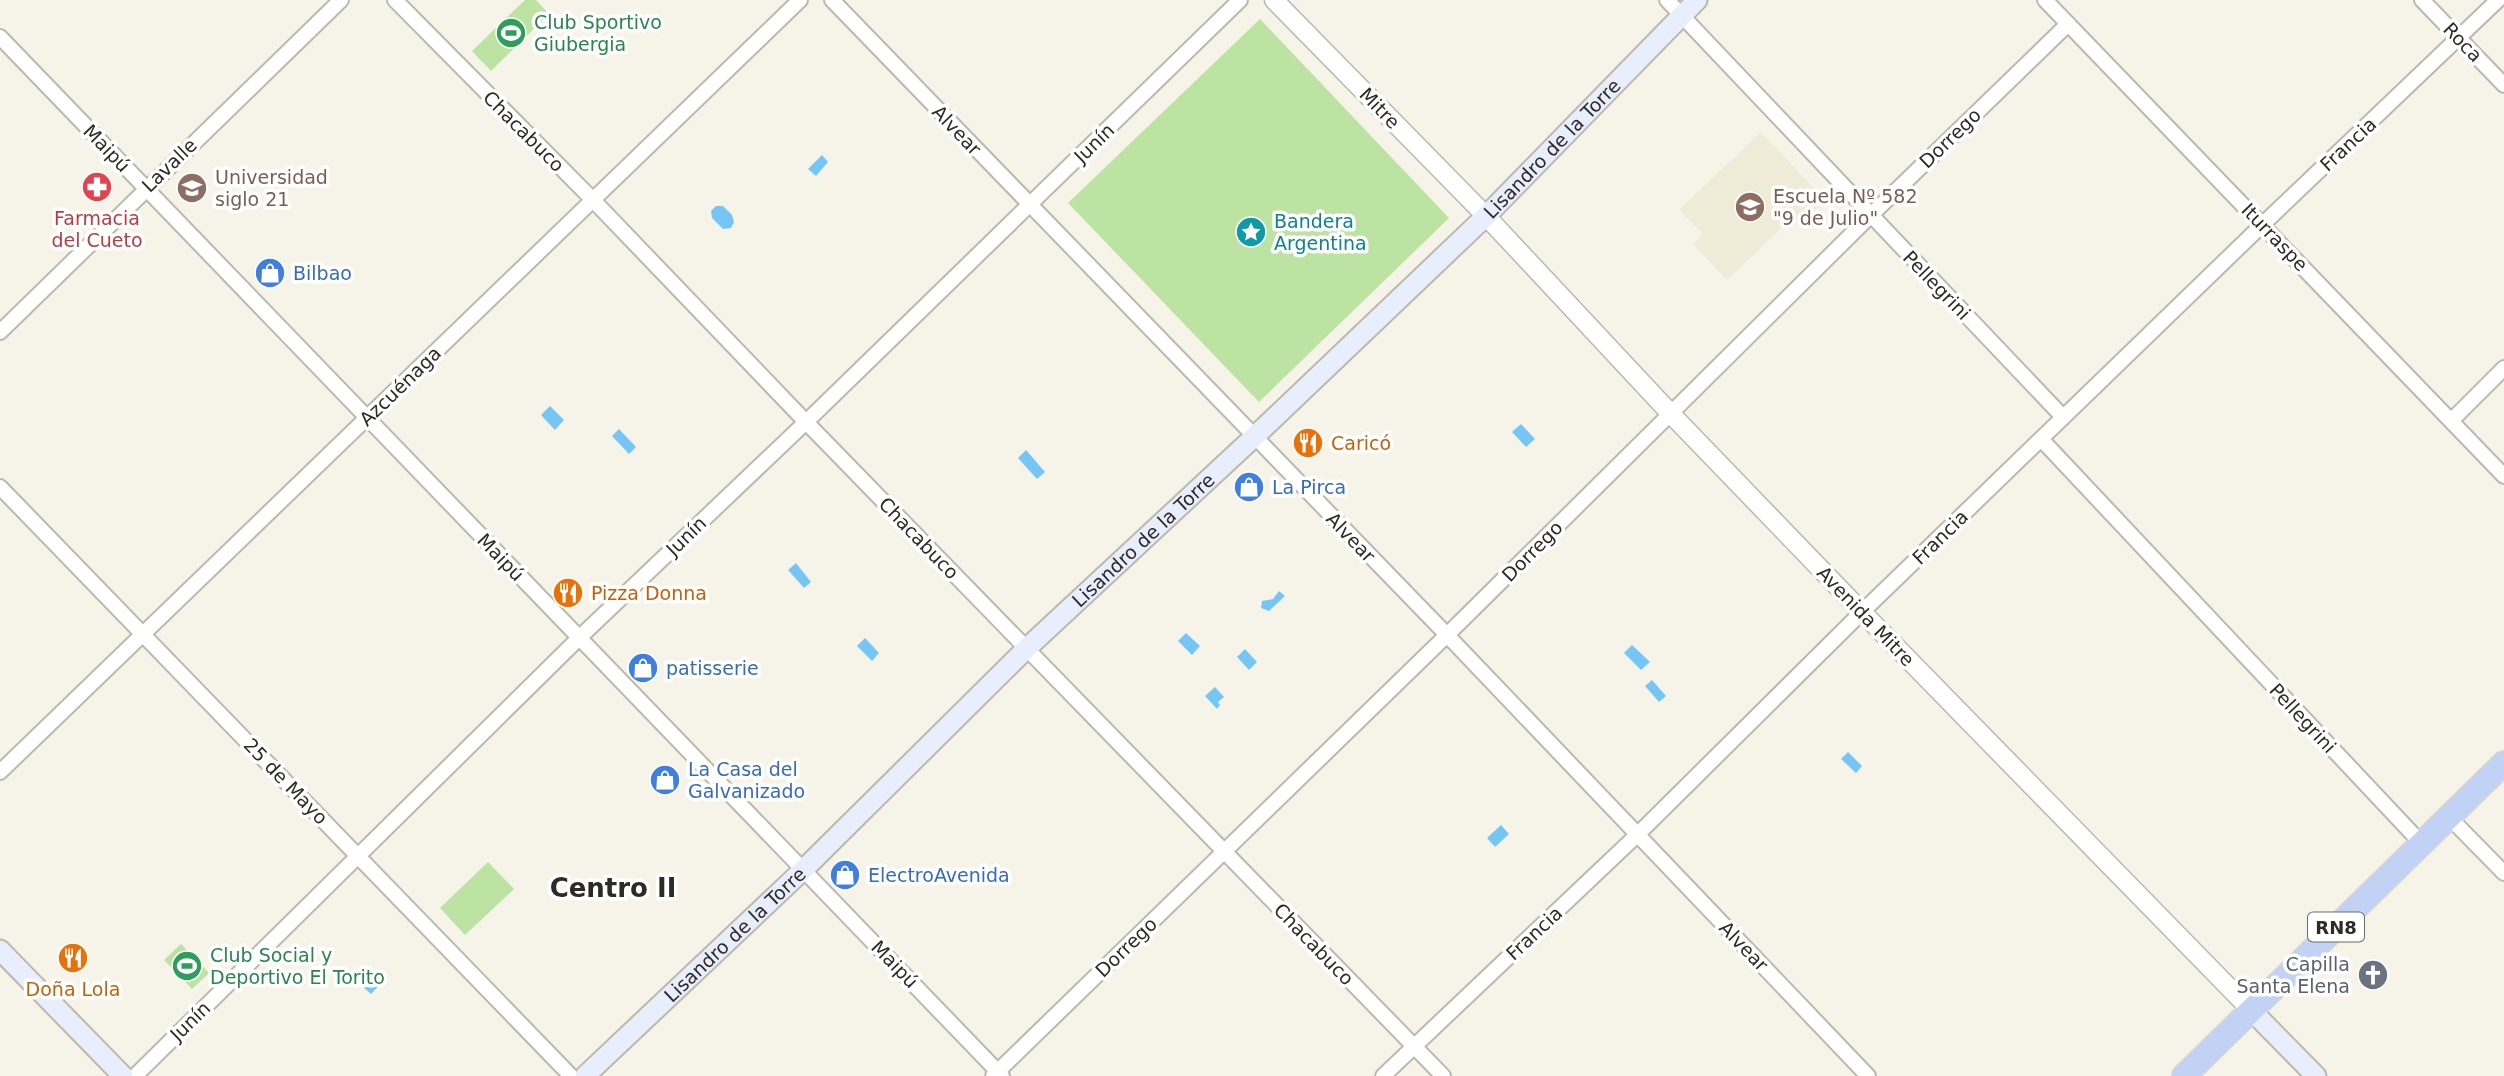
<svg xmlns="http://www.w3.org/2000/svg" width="2504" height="1076" viewBox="0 0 2504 1076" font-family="'DejaVu Sans',sans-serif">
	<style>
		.built { fill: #eeebd7 }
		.green { fill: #bce3a2 }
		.water { fill: #76c6f5 }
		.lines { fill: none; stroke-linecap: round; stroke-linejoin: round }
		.minor-casing { stroke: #bbb9ad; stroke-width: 18 }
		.tertiary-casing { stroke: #bbb9ad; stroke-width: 21 }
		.secondary-casing { stroke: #bbb9ad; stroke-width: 23 }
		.trunk-casing { stroke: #d5d5d4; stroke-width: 26 }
		.minor { stroke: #fff; stroke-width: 14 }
		.tertiary { stroke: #fff; stroke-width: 18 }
		.secondary { stroke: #e8eefb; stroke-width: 19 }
		.trunk { stroke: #c2d2f4; stroke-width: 23 }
		.labels { text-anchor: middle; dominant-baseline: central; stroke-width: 7; stroke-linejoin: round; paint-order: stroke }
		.shield { fill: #fff; stroke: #6b6b67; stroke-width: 2 }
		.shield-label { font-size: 18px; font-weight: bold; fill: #2c2b26 }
		.leisure-label { font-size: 19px; fill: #27864d; stroke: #fff; text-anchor: start }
		.street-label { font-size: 19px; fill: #2c2b26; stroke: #fff }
		.education-label { font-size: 19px; fill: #785e54; stroke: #fff; text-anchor: start }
		.health-label { font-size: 19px; fill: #be3a42; stroke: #fff }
		.culture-label { font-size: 19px; fill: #0d838f; stroke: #fff; text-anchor: start }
		.shop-label { font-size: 19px; fill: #366cbe; stroke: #fff; text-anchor: start }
		.food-label { font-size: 19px; fill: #c56008; stroke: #fff; text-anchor: start }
		.worship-label { font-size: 19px; fill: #5b616d; stroke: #fff; text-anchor: end }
		.district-label { font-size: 26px; font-weight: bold; fill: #2c2b26; stroke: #fff }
	</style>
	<rect width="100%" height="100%" fill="#f6f4e8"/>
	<!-- built -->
	<path class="built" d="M1761,132L1825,200L1801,224L1793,217L1727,280L1693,244L1703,234L1679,210Z"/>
	<!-- green -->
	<g class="green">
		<path d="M525,0H536L549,14L491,71L472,51Z"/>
		<path d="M1260,19L1449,218L1259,402L1068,203Z"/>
		<path d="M488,862L514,889L465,935L440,908Z"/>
		<path d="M181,944L209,973L192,989L164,960Z"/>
	</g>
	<!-- water -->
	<g class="water">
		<path d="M822,155L828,162L816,176L808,169Z"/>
		<path d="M716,206H723L732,215L734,222L731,228L723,229L712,218L711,211Z"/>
		<path d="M550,406L564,420L555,430L541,415Z"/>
		<path d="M1521,424L1535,439L1526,447L1512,432Z"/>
		<path d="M619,429L636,447L629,454L612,436Z"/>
		<path d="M1026,450L1045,472L1037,479L1018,458Z"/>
		<path d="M796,563L811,582L804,588L788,570Z"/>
		<path d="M1279,591L1285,596L1269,611L1261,608L1262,601L1273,599Z"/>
		<path d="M1186,633L1200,646L1192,655L1178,641Z"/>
		<path d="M865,638L879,653L872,661L857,646Z"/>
		<path d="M1632,645L1650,662L1641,670L1624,653Z"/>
		<path d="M1245,649L1257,662L1249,670L1237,657Z"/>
		<path d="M1652,680L1666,696L1659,702L1645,686Z"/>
		<path d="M1215,687L1224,697L1218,702L1220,705L1217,709L1205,696Z"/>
		<path d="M1848,752L1862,766L1856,773L1841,759Z"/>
		<path d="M1501,825L1509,834L1495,847L1487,838Z"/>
		<path d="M379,973L385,979L371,994L362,986L366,981L370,983Z"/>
	</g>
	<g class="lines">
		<!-- minor casing -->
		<g class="minor-casing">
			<g id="minor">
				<path d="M395,0L593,200L806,422L1443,1076"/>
				<path d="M832,0L1447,635L1868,1076"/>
				<path d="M1667,0L2063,417"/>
				<path d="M2045,0L2504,476"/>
				<path d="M2422,0L2504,85"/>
				<path d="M0,37L1002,1076"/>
				<path d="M0,332L341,0"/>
				<path d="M2452,420L2504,368"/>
				<path d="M2041,439L2422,844"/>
				<path d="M0,487L571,1076"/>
				<path d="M0,772L800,0"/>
				<path d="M2449,817L2504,873"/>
				<path d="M135,1076L580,637L806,422L1240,0"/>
				<path d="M993,1076L1447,635L1870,216L2068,24"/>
				<path d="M1383,1076L1637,835L1862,612L2262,225L2498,0"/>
			</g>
		</g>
		<!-- tertiary casing -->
		<g class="tertiary-casing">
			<path id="tertiary" d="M1274,0L1486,216L1671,414L1862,612L2251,1010"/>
		</g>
		<!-- secondary casing -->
		<g class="secondary-casing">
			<g id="secondary">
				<path d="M0,950L123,1076"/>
				<path d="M2251,1010L2316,1076"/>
				<path id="s1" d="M585,1076L803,870L1027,648L1254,437L1486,216L1697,0"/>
			</g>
		</g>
		<!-- trunk casing -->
		<g class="trunk-casing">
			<path id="trunk" d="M2184,1076L2504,763"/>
		</g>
		<!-- minor -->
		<use href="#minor" class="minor"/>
		<!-- tertiary -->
		<use href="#tertiary" class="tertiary"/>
		<!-- secondary -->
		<use href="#secondary" class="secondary"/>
		<!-- trunk -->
		<use href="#trunk" class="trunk"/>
	</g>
	<!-- icons -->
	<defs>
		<g id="stadium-disc" transform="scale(1.575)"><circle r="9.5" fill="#2e9e5b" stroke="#fff"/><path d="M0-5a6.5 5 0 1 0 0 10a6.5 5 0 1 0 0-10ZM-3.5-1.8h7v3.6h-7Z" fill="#fff"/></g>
		<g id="pharmacy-disc" transform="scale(1.575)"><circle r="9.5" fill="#e0444e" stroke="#fff"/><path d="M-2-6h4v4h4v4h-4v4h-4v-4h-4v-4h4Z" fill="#fff"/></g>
		<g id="university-disc" transform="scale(1.575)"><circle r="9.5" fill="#8d6e63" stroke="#fff"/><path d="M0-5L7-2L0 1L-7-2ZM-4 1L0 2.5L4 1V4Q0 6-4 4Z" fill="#fff"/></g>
		<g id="school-disc" transform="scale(1.575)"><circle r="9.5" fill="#8d6e63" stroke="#fff"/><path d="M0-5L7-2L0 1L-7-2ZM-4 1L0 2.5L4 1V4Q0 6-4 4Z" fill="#fff"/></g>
		<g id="sight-disc" transform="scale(1.575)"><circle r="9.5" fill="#0f9aa8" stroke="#fff"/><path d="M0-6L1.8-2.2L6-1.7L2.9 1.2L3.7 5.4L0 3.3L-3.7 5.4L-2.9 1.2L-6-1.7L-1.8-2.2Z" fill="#fff"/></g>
		<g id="shop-disc" transform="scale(1.575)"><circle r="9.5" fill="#3f7fe0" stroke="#fff"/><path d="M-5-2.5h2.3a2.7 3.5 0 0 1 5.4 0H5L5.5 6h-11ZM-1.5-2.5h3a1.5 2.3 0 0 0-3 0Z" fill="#fff"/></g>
		<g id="restaurant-disc" transform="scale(1.575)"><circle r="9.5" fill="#e8710a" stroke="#fff"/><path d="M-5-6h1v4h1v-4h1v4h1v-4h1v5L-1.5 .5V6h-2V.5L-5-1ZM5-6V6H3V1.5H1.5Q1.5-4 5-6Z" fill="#fff"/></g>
		<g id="church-disc" transform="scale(1.575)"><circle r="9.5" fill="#6b7280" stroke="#fff"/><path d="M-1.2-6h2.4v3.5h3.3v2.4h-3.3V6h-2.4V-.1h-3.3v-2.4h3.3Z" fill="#fff"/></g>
	</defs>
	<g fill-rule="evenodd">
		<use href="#stadium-disc" x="511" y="33"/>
		<use href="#pharmacy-disc" x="97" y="187"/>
		<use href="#university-disc" x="192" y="188"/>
		<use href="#school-disc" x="1750" y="207"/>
		<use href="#sight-disc" x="1251" y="232"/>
		<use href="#shop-disc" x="270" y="273"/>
		<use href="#restaurant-disc" x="1308" y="443"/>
		<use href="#shop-disc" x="1249" y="487"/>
		<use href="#restaurant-disc" x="568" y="593"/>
		<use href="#shop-disc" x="643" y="668"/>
		<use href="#shop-disc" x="665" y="780"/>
		<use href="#shop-disc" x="845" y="875"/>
		<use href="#restaurant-disc" x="73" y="958"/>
		<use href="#stadium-disc" x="187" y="966"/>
		<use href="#church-disc" x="2373" y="975"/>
	</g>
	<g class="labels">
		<!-- shield labels -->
		<rect class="shield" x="2308" y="912.5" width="56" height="29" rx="5"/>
		<g class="shield-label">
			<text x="2336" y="927">RN8</text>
		</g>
		<!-- leisure labels -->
		<g class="leisure-label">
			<text x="534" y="22">Club Sportivo<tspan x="534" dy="22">Giubergia</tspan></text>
			<text x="210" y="955">Club Social y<tspan x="210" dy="22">Deportivo El Torito</tspan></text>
		</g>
		<!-- street labels -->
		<g class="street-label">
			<text transform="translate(2463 42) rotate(46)">Roca</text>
			<text transform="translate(1380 108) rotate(46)">Mitre</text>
			<text transform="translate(957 130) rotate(46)">Alvear</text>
			<text transform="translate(524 131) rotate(45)">Chacabuco</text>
			<text transform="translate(1950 138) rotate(-44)">Dorrego</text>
			<text transform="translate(1094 143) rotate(-44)">Junín</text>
			<text transform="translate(2348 144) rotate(-43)">Francia</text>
			<text transform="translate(107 148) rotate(46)">Maipú</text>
			<text stroke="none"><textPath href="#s1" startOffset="1340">Lisandro de la Torre</textPath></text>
			<text transform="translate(169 165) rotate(-44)">Lavalle</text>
			<text transform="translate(2275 237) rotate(46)">Iturraspe</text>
			<text transform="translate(1937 285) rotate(46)">Pellegrini</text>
			<text transform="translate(400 386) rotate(-44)">Azcuénaga</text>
			<text transform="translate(686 536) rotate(-44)">Junín</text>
			<text transform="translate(1351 537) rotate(46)">Alvear</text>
			<text transform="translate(1940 537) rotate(-44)">Francia</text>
			<text transform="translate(919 538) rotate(46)">Chacabuco</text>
			<text stroke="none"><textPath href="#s1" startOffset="774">Lisandro de la Torre</textPath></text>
			<text transform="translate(1532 551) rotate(-45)">Dorrego</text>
			<text transform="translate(501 557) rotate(46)">Maipú</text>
			<text transform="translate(1866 616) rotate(46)">Avenida Mitre</text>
			<text transform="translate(2303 718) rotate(47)">Pellegrini</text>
			<text transform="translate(286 781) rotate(46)">25 de Mayo</text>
			<text transform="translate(1534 933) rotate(-43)">Francia</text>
			<text stroke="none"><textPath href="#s1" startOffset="206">Lisandro de la Torre</textPath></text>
			<text transform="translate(1314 944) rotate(46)">Chacabuco</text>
			<text transform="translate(1744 946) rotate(46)">Alvear</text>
			<text transform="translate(1126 947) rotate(-44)">Dorrego</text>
			<text transform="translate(895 964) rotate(46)">Maipú</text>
			<text transform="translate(190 1021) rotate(-44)">Junín</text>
		</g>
		<!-- education labels -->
		<g class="education-label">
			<text x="215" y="177">Universidad<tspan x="215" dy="22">siglo 21</tspan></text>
			<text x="1773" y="196">Escuela Nº 582<tspan x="1773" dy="22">"9 de Julio"</tspan></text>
		</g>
		<!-- health labels -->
		<g class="health-label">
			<text x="97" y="218">Farmacia<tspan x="97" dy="22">del Cueto</tspan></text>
		</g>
		<!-- culture labels -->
		<g class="culture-label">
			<text x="1274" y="221">Bandera<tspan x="1274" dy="22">Argentina</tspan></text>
		</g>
		<!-- shop labels -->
		<g class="shop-label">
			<text x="293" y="273">Bilbao</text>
			<text x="1272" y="487">La Pirca</text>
			<text x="666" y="668">patisserie</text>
			<text x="688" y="769">La Casa del<tspan x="688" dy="22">Galvanizado</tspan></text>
			<text x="868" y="875">ElectroAvenida</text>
		</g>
		<!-- food labels -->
		<g class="food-label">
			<text x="1331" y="443">Caricó</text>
			<text x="591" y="593">Pizza Donna</text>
			<text x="73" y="989" text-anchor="middle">Doña Lola</text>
		</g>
		<!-- worship labels -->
		<g class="worship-label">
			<text x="2350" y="964">Capilla<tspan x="2350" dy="22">Santa Elena</tspan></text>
		</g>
		<!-- district labels -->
		<g class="district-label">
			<text x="613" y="888">Centro II</text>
		</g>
	</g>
</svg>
